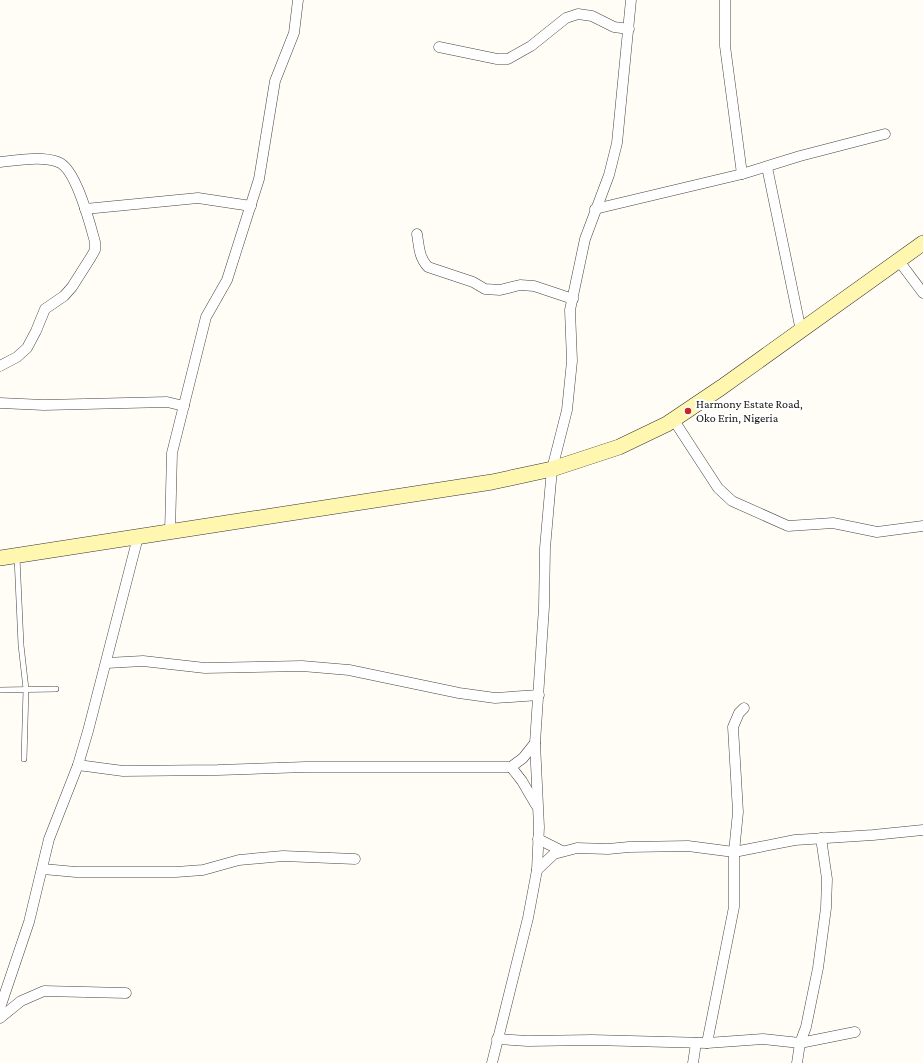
<svg xmlns="http://www.w3.org/2000/svg" width="923" height="1063" viewBox="0 0 923 1063" font-family="'Crimson Pro',serif">
	<style>
		.lines { fill: none; stroke-linecap: round; stroke-linejoin: round }
		.lane-casing { stroke: #444; stroke-width: 6 }
		.street-casing { stroke: #444; stroke-width: 11 }
		.secondary-casing { stroke: #333; stroke-width: 16 }
		.lane { stroke: #fff; stroke-width: 5 }
		.street { stroke: #fff; stroke-width: 10 }
		.secondary { stroke: #fff6b0; stroke-width: 15 }
		.poi-dot { fill: #c4262e; stroke: #fff; stroke-width: 1.5 }
		.labels { text-anchor: middle; dominant-baseline: central; stroke-width: 4; stroke-linejoin: round; paint-order: stroke }
		.poi-label { font-size: 12px; fill: #111; stroke: #fff; text-anchor: start }
	</style>
	<rect width="100%" height="100%" fill="#fffdf5"/>
	<g class="lines">
		<!-- lane casing -->
		<g class="lane-casing">
			<g id="lane">
				<path d="M17,557L21,645L26,689L24,759"/>
				<path d="M0,690L56,689"/>
			</g>
		</g>
		<!-- street casing -->
		<g class="street-casing">
			<g id="street">
				<path d="M725,0V46L742,174"/>
				<path d="M439,47L497,59H508L531,46L566,18L578,14L592,16L614,27L629,29"/>
				<path d="M0,162C17,160 42,156 58,162C76,168 90,224 95,242V250L91,257L72,287L64,296L45,309L36,331L27,348L17,357L0,366"/>
				<path d="M767,167L801,331"/>
				<path d="M85,209L198,198L251,206"/>
				<path d="M595,209L742,174L800,156L885,134"/>
				<path d="M417,234C419,246 419,258 428,267L473,282L485,289L500,290L520,285L534,286L573,299"/>
				<path d="M899,261L923,293"/>
				<path d="M0,403L44,405L167,402L184,406"/>
				<path d="M673,419L718,488L732,501L788,526L833,523L877,532L923,526"/>
				<path d="M170,532L172,453L206,317L227,280L259,179L275,81L294,33L298,0"/>
				<path d="M107,663L143,661L205,668L302,666L349,670L459,693L495,698L539,695"/>
				<path d="M78,765L123,771L218,770L306,767H511L523,758L535,743"/>
				<path d="M511,767L522,781L536,805"/>
				<path d="M538,839L562,851"/>
				<path d="M43,869L76,872H176L203,870L239,860L283,856L355,859"/>
				<path d="M537,870L554,854L577,848L608,849L629,847L688,846L734,852L795,840L873,835L923,830"/>
				<path d="M0,1008L29,922L49,839L78,765L88,731L138,537"/>
				<path d="M0,1018L21,1001L44,991L126,993"/>
				<path d="M497,1039L528,1041L592,1040L707,1043L763,1039L800,1043L855,1032"/>
				<path d="M707,1043L734,907V852L738,812L733,727L739,713L744,708"/>
				<path d="M492,1063L528,918L537,870L539,827L535,743L544,607L545,548L552,469L567,410L572,361L570,310L585,239L609,175L617,143L631,0"/>
				<path d="M693,1063L696,1043"/>
				<path d="M797,1063L800,1043L806,1027L818,968L826,908L827,879L821,838"/>
			</g>
		</g>
		<!-- secondary casing -->
		<g class="secondary-casing">
			<path id="secondary" d="M0,558L492,482L552,469L619,447L667,424L722,387L923,243"/>
		</g>
		<!-- lane -->
		<use href="#lane" class="lane"/>
		<!-- street -->
		<use href="#street" class="street"/>
		<!-- secondary -->
		<use href="#secondary" class="secondary"/>
	</g>
	<!-- markers -->
	<circle class="poi-dot" cx="688" cy="411" r="4"/>
	<g class="labels">
		<!-- poi labels -->
		<g class="poi-label">
			<text x="696" y="404">Harmony Estate Road,<tspan x="696" dy="14">Oko Erin, Nigeria</tspan></text>
		</g>
	</g>
</svg>
